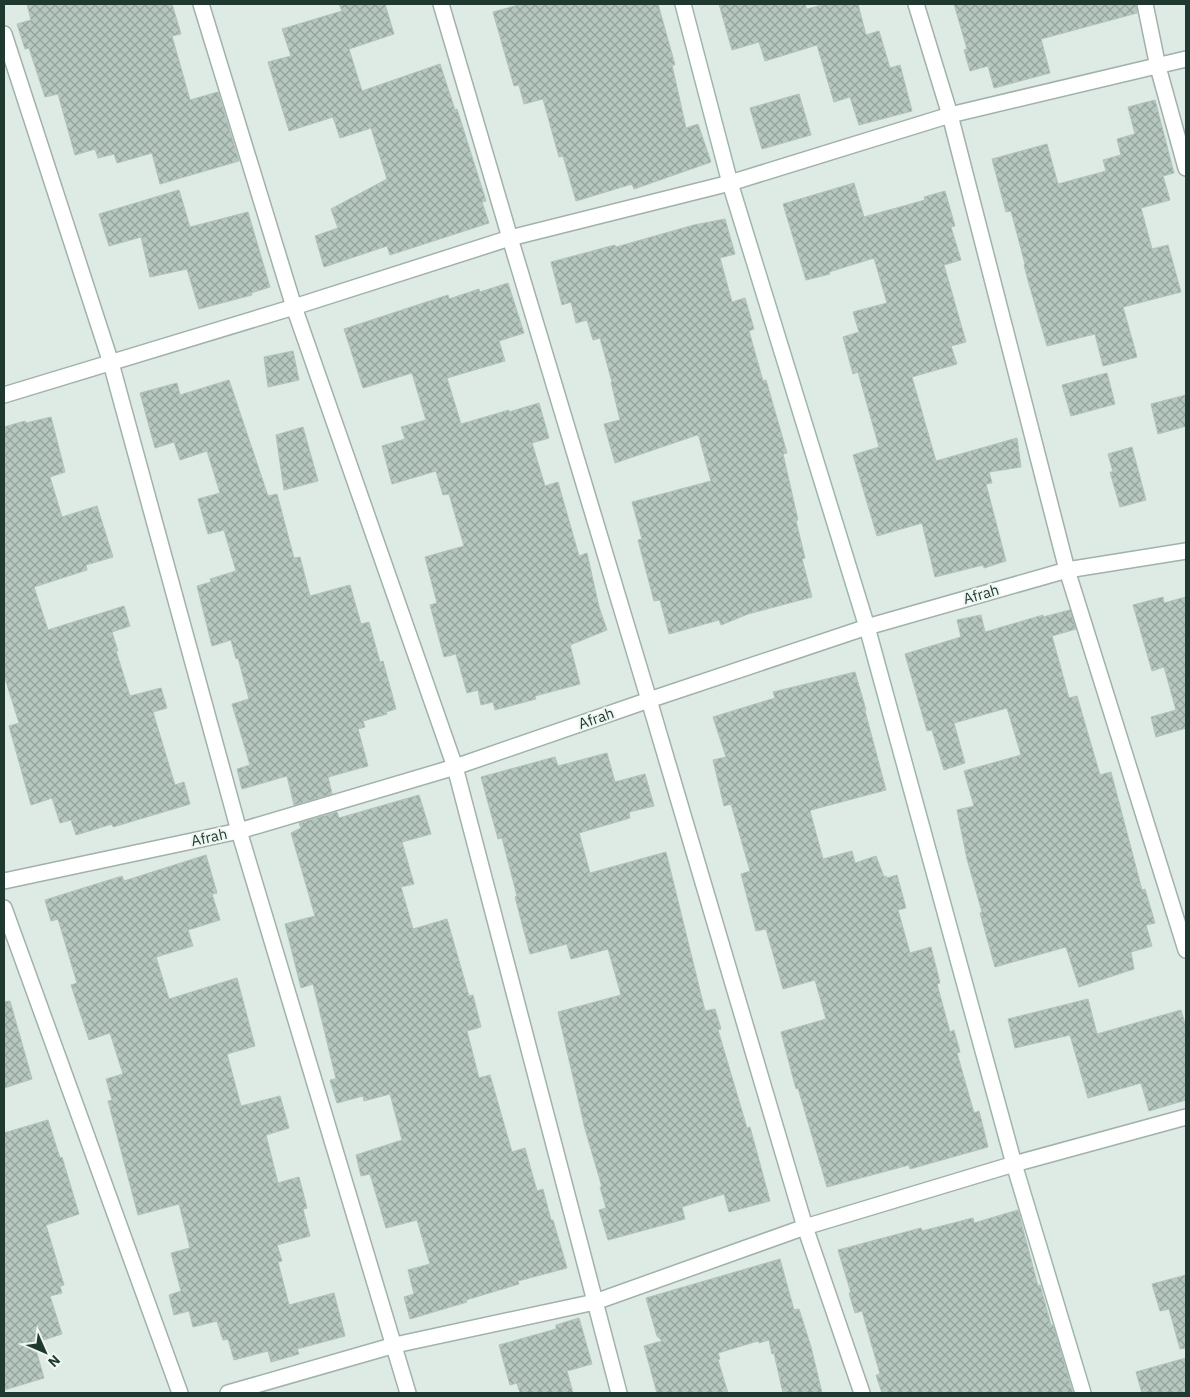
<svg xmlns="http://www.w3.org/2000/svg" width="1190" height="1397" viewBox="0 0 1190 1397" font-family="'IBM Plex Sans',sans-serif">
	<style>
		.building { fill: url(#building-cross-hatch); stroke: #b0c3ba }
		.lines { fill: none; stroke-linecap: round; stroke-linejoin: round }
		.street-casing { stroke: #a1b1ab; stroke-width: 18 }
		.secondary-casing { stroke: #9db6ab; stroke-width: 18 }
		.street { stroke: #fff; stroke-width: 15 }
		.secondary { stroke: #fff; stroke-width: 15 }
		.labels { text-anchor: middle; dominant-baseline: central; stroke-width: 4.5; stroke-linejoin: round; paint-order: stroke }
		.street-label { font-size: 15px; fill: #1f3931; stroke: #eef7f2 }
	</style>
	<defs>
		<pattern id="building-cross-hatch" width="8" height="8" patternUnits="userSpaceOnUse" patternTransform="scale(1.25)"><rect width="8" height="8" fill="#b6c7bf"/><path d="M0 0l8 8M0 8l8-8" fill="none" stroke="#93a39c"/></pattern>
	</defs>
	<rect width="100%" height="100%" fill="#deeae4"/>
	<!-- building -->
	<g class="building">
		<path d="M27,4H172L181,34L172,36L190,100L218,92L239,161L160,184L152,153L117,163L114,154L98,158L95,149L75,155L58,94L45,97L29,48L25,49L17,24L31,20Z"/>
		<path d="M339,4H385L394,34L349,49L362,91L440,64L455,110L457,109L486,201L482,202L489,223L390,255L387,246L324,267L315,236L338,228L331,209L387,179L371,128L340,138L333,117L289,131L268,62L291,56L282,29L342,11Z"/>
		<path d="M522,4H658L675,65H672L686,128L698,124L711,162L634,189L632,184L576,201L563,156L559,157L543,99L524,104L519,85L514,86L493,12Z"/>
		<path d="M719,4H805L807,9L825,4H858L866,35L879,31L890,68L900,65L912,111L859,125L850,97L834,102L817,45L765,61L759,42L732,50Z"/>
		<path d="M954,4H1136L1137,13L1041,39L1050,73L994,88L988,66L970,71L964,50L967,49Z"/>
		<path d="M799,94L811,135L762,149L750,108Z"/>
		<path d="M1155,100L1174,173L1163,176L1170,200L1141,208L1152,249L1168,245L1181,292L1123,307L1137,357L1103,366L1095,334L1047,346L1029,284L1024,265L1025,264L1011,211L1006,212L992,159L1047,144L1058,184L1106,171L1103,160L1121,155L1117,139L1135,134L1128,107Z"/>
		<path d="M854,183L864,217L925,200L924,197L945,191L955,226L951,227L961,260L944,265L966,342L951,346L957,364L912,377L936,461L1017,438L1021,467L989,472L992,483L986,484L1006,561L984,568L983,565L935,577L922,523L877,536L853,455L879,447L858,372L853,374L843,337L859,332L853,312L887,303L874,258L829,272L830,274L806,280L783,204Z"/>
		<path d="M179,190L190,227L248,212L270,287L251,293L252,295L199,309L187,269L150,277L141,237L109,246L99,214Z"/>
		<path d="M725,219L735,254L720,258L732,302L745,298L754,329L749,331L763,381L766,380L787,453L783,454L798,520L796,521L805,558L802,559L812,597L748,614L721,625L719,620L669,634L660,600L654,601L638,540L642,539L632,502L711,481L699,437L697,435L615,463L604,424L620,420L611,382H612L600,338L593,340L587,320L576,323L571,302L562,305L551,262L615,245L616,247L694,225Z"/>
		<path d="M508,283L524,333L499,341L505,361L447,378L461,424L509,410V412L539,403L549,438L532,443L545,486L558,482L579,556L587,553L599,607L607,630L570,645L580,684L535,696L536,699L495,710L493,702L481,705L478,690L467,693L456,654L444,657L430,605L437,603L425,557L464,546L449,494L443,495L436,471L392,484L382,446L405,439L401,427L426,420L412,373L363,388L344,329L448,295L449,299L479,289L480,292Z"/>
		<path d="M293,351L299,380L268,387L264,357Z"/>
		<path d="M1107,373L1115,404L1071,416L1062,385Z"/>
		<path d="M229,380L268,496L277,494L294,558L300,557L310,596L350,585L361,624L369,622L380,662L383,661L396,709L386,712L387,714L363,721L365,727L358,729L368,766L328,777L332,794L294,805L287,776L242,789L237,769L250,765L232,704L249,699L238,658L236,659L231,640L212,646L197,586L211,582L210,579L236,571L224,530L208,534L198,499L220,493L207,451L180,460L174,442L155,448L140,393L177,383L180,395Z"/>
		<path d="M1186,395V426L1158,434L1151,404Z"/>
		<path d="M51,417L65,472L50,477L62,517L97,506L113,557L86,565L87,570L34,587L48,630L124,606L130,626L112,632L118,651H116L130,696L161,688L167,708L153,712L175,785L184,782L190,804L113,827L112,824L76,835L71,820L60,823L52,798L31,805L9,726L19,723L4,675V427L25,421L26,423Z"/>
		<path d="M303,427L318,481L284,490L276,435Z"/>
		<path d="M1132,447L1146,500L1120,507L1110,472H1113L1108,454Z"/>
		<path d="M1163,597L1164,603L1186,597V728L1156,737L1151,717L1176,710L1164,667L1152,671L1133,605Z"/>
		<path d="M1070,610L1076,629L1052,636L1069,698L1077,696L1100,775L1111,772L1142,890L1145,889L1155,923L1146,925L1152,946L1131,952L1134,969L1079,987L1066,947L995,967L980,913L982,912L967,859L957,810L974,806L964,771L1021,755L1007,708L954,723L965,763L944,770L932,730L927,731L905,654L961,637L957,620L981,615L985,632L1043,615V617Z"/>
		<path d="M855,672L866,710L865,711L886,790L811,810L810,811L823,859L852,851L855,863L876,856L884,877L886,876L887,878L897,875L906,908L898,910L910,953L931,947L940,983L937,984L950,1032L954,1030L960,1052L957,1053L974,1113L979,1111L988,1147L910,1169L909,1165L827,1187L798,1088L796,1089L781,1032L826,1019L815,980L783,989L766,929L756,931L741,874L750,871L731,804L724,806L713,760L726,757L713,717L775,698L773,692Z"/>
		<path d="M607,753L615,782L645,774L654,806L629,812L630,818L579,833L590,873L666,852L705,1011L715,1009L721,1029L718,1030L747,1128L750,1127L770,1201L729,1212L724,1194L682,1207L685,1219L608,1240L599,1210L606,1208L600,1187H602L585,1129L558,1012L621,995L608,949L571,959L567,944L530,954L515,897L517,896L502,838L498,839L481,777L555,757L558,766Z"/>
		<path d="M419,795L431,834L402,842L414,884L401,887L413,929L447,919L469,996L473,995L481,1027L467,1031L479,1078L490,1075L512,1152L525,1148L537,1191L543,1189L551,1220H553L567,1268L518,1281L519,1284L466,1300L467,1302L410,1319L404,1297L414,1294L408,1270L430,1264L417,1220L386,1228L370,1174L361,1176L356,1155L402,1140L390,1094L364,1101L363,1096L337,1103L330,1080L336,1079L313,984L301,988L285,924L315,916L291,833L301,828L299,823L337,812L339,818Z"/>
		<path d="M206,855L217,893L212,894L220,920L188,930L193,946L156,957L169,999L237,978L255,1046L227,1054L241,1106L280,1096L289,1128L266,1135L278,1183L299,1177L307,1208L303,1209L310,1236L277,1245L282,1261L278,1262L289,1305L334,1293L345,1336L297,1349L299,1354L271,1362L268,1351L234,1360L228,1339L223,1340L217,1321L193,1327L189,1311L174,1315L169,1295L181,1291L171,1253L190,1248L179,1204L138,1215L108,1101L112,1100L106,1079L123,1074L110,1033L89,1040L71,985L77,983L58,919L51,921L45,900L122,876L124,881Z"/>
		<path d="M1088,999L1097,1034L1181,1010L1186,1027V1100L1149,1111L1141,1083L1088,1098L1070,1035L1015,1048L1008,1019Z"/>
		<path d="M10,1001L32,1079L4,1088V1002Z"/>
		<path d="M48,1120L60,1158L62,1157L79,1214L46,1225L64,1285L60,1286L62,1293L50,1296L62,1334L34,1343L44,1378L4,1390V1133Z"/>
		<path d="M1018,1210L1038,1286L1040,1285L1051,1325H1053L1073,1393H882L876,1375L880,1374L862,1311L855,1313L849,1293H851L838,1250L921,1228L922,1231L973,1218L974,1223Z"/>
		<path d="M780,1259L794,1310L799,1309L811,1347L822,1393H783L774,1353L772,1354L769,1340L759,1343L758,1341L718,1353L720,1359L718,1360L728,1393H657L644,1346L662,1341L657,1336L646,1298Z"/>
		<path d="M1186,1275V1348L1180,1349L1169,1309L1160,1311L1152,1284Z"/>
		<path d="M579,1318L592,1364L567,1371L573,1393H520L517,1383L510,1385L499,1345L556,1329V1325Z"/>
		<path d="M1186,1358V1393H1142L1136,1372Z"/>
	</g>
	<g class="lines">
		<!-- street casing -->
		<g class="street-casing">
			<g id="street">
				<path d="M201,4L294,307L455,767L619,1393"/>
				<path d="M441,4L510,238L649,700L805,1227L862,1393"/>
				<path d="M916,4L950,115L1067,570L1186,950"/>
				<path d="M1145,4L1158,67L1186,168"/>
				<path d="M4,34L111,363L239,831L408,1393"/>
				<path d="M4,395L294,307L510,238L730,183L950,115L1186,59"/>
				<path d="M4,881L239,831L455,767L649,700L867,627L1067,570L1186,551"/>
				<path d="M4,908L180,1393"/>
				<path d="M228,1393L395,1345L595,1302L805,1227L1014,1164L1186,1117"/>
			</g>
		</g>
		<!-- secondary casing -->
		<g class="secondary-casing">
			<path id="secondary" d="M683,4L730,183L867,627L1014,1164L1083,1393"/>
		</g>
		<!-- street -->
		<use href="#street" class="street"/>
		<!-- secondary -->
		<use href="#secondary" class="secondary"/>
	</g>
	<g class="labels">
		<!-- street labels -->
		<g class="street-label">
			<text transform="translate(981 594) rotate(-16)">Afrah</text>
			<text transform="translate(596 718) rotate(-19)">Afrah</text>
			<text transform="translate(209 837) rotate(-12)">Afrah</text>
		</g>
	</g>
	<!-- border -->
	<rect width="1190" height="1397" fill="none" stroke="#1f3931" stroke-width="10"/>
	<!-- north arrow -->
	<g transform="translate(45 1352) rotate(135)" stroke="#eef7f2" stroke-width="4" paint-order="stroke">
	<path d="M0-4L9 19L0 12L-9 19Z" fill="#1f3931"/>
	<text y="-8" font-size="14" font-weight="bold" text-anchor="middle" fill="#1f3931">N</text>
	</g>
</svg>
